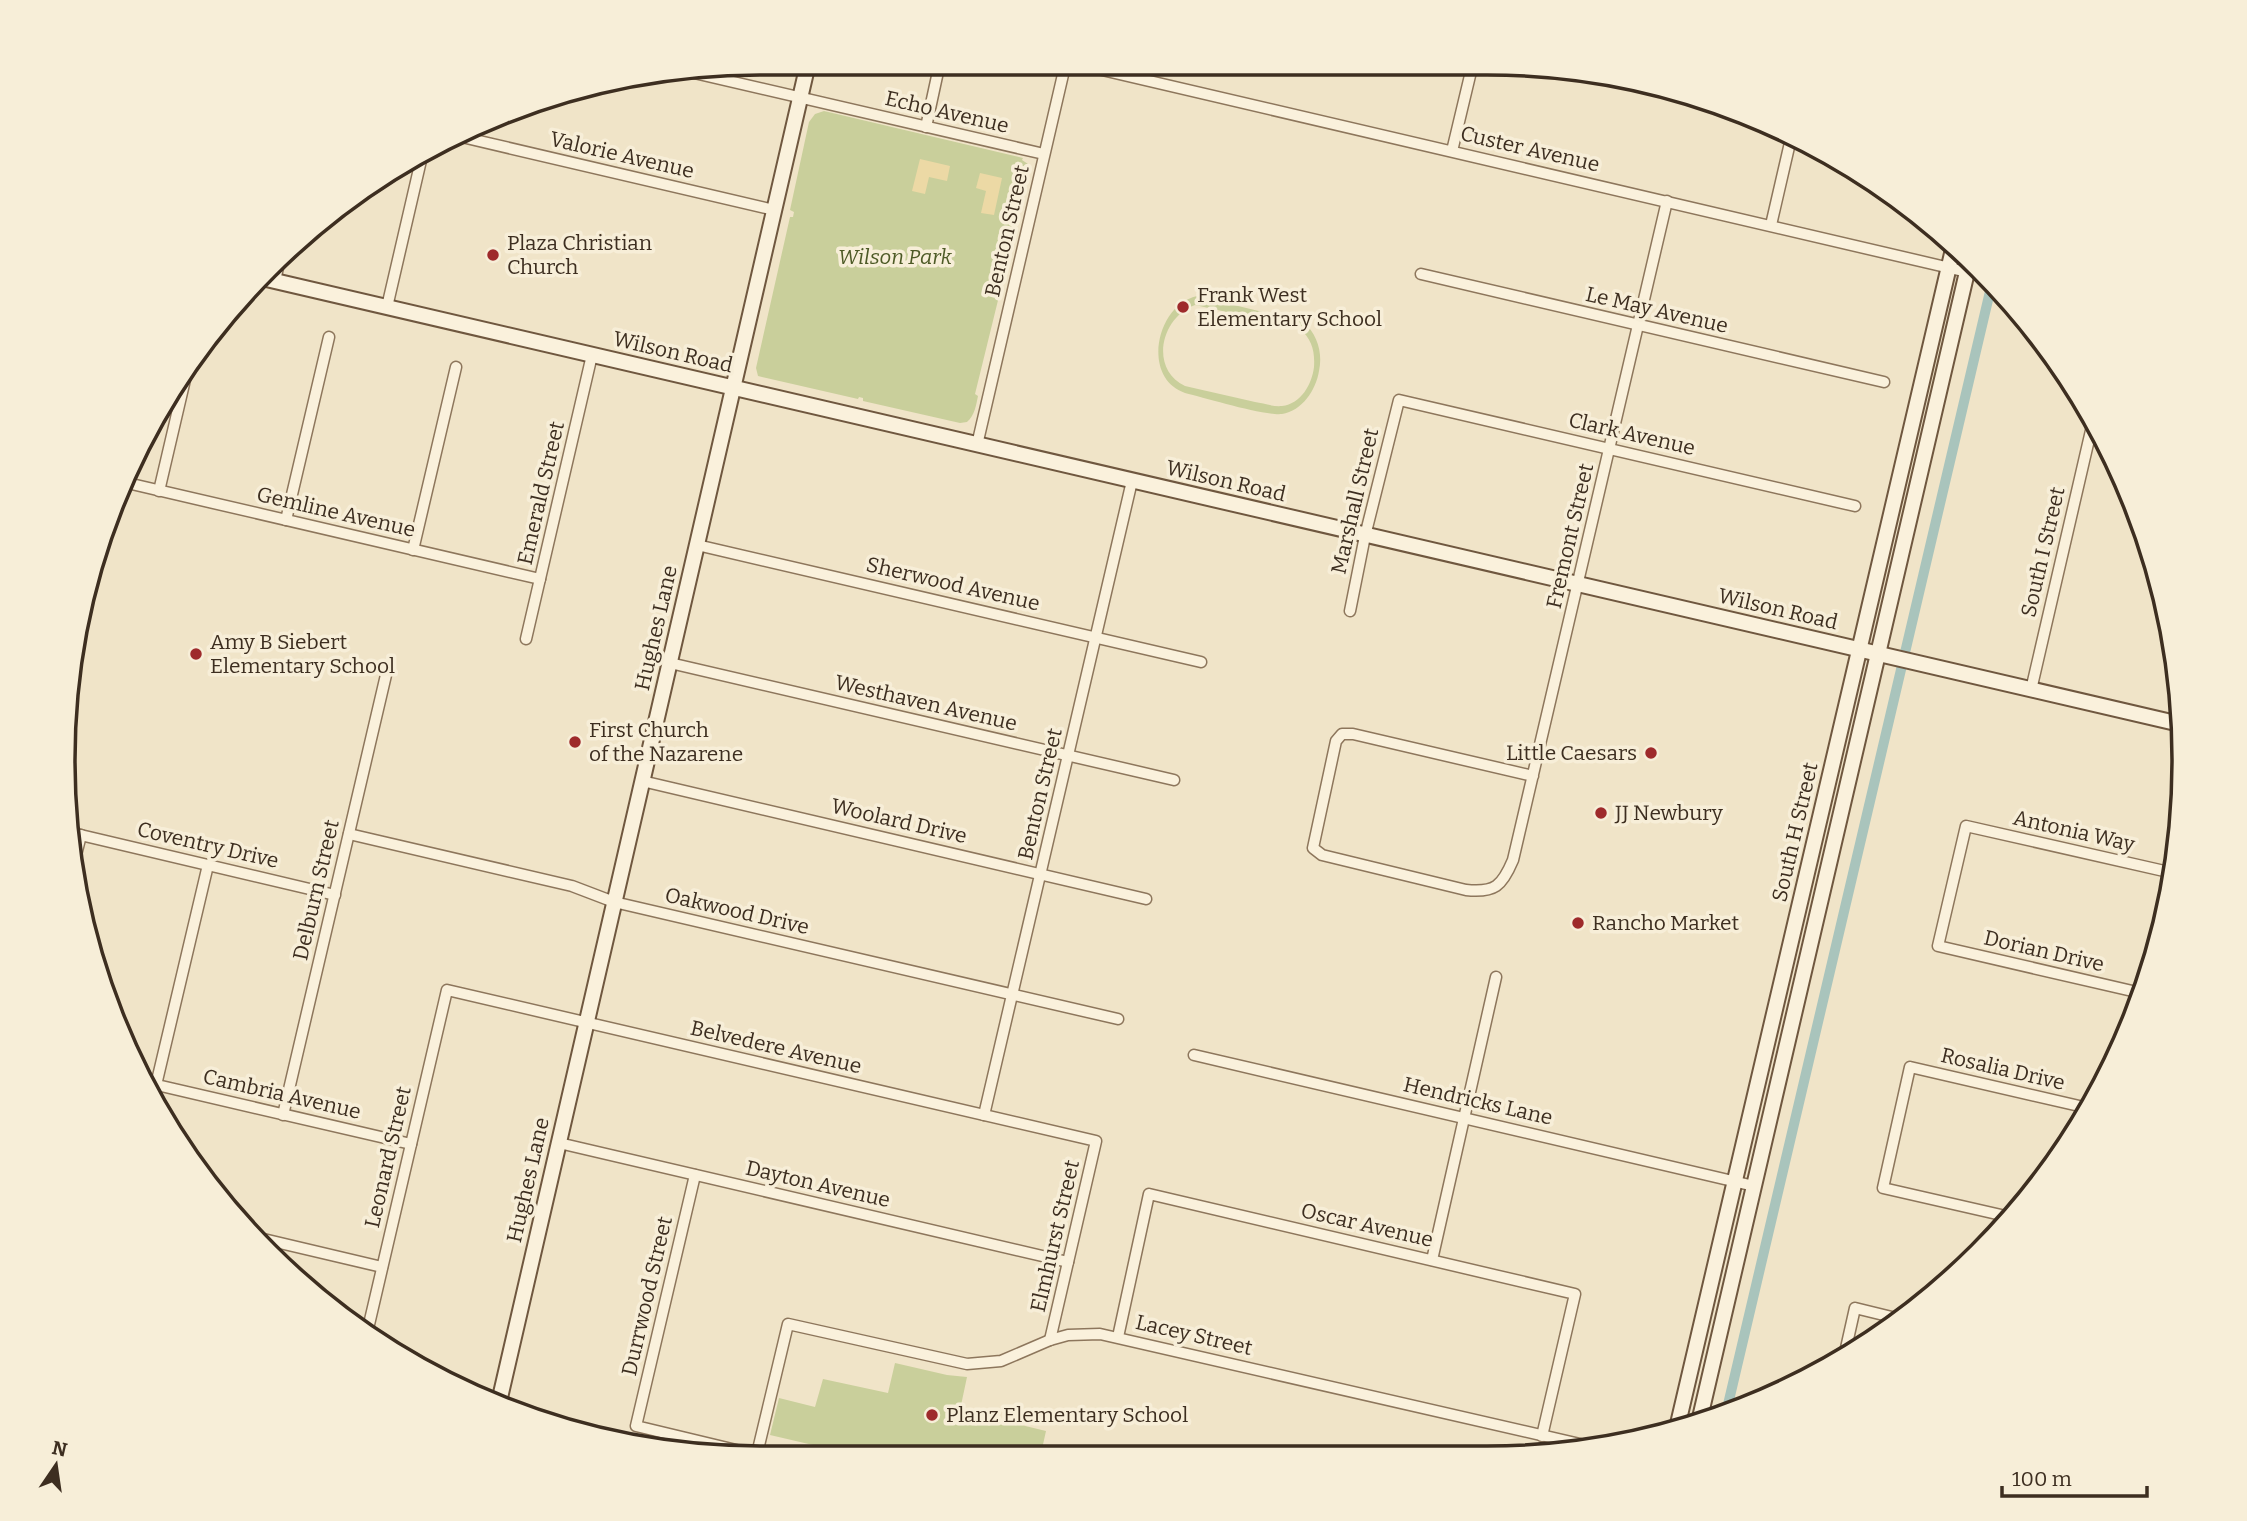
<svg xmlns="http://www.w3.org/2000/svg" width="2247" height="1521" viewBox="0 0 2247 1521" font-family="Bitter,serif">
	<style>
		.green { fill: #c9cf9b; fill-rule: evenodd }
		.sand { fill: #ecd9a5 }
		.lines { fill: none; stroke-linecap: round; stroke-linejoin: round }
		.canal { stroke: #a9c4bc; stroke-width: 10 }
		.street-casing { stroke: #8d765c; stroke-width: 13 }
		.secondary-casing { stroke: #6f573f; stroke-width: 18 }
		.street { stroke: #faf1dc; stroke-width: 10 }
		.secondary { stroke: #faf1dc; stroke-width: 14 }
		.poi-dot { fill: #9e2a2b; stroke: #f7eed8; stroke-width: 2.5 }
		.labels { text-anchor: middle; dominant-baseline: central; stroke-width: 7; stroke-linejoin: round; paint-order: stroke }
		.street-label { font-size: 21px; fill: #3d2e20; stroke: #f7eed8 }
		.poi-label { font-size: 21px; fill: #3d2e20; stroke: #f7eed8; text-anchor: start }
		.park-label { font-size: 21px; font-style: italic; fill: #4d5a26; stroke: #f7eed8 }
		.rim { fill: none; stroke: #3d2e20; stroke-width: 3.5 }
	</style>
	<rect width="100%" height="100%" fill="#f0e4c8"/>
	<!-- green -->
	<g class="green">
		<path d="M824,111L1023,158L1022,160L1028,164L1030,170L975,394L978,396C976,405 975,415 967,422L960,423L863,401V398L859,397L858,399L758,376L756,368L790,217H793L794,212L790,210L809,122L815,114Z"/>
		<path d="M1197,296L1304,322C1317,335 1323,352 1319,371C1316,390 1302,411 1282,414C1264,416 1206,398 1185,393C1141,378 1156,305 1197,296ZM1195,305L1299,328C1312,339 1315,351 1314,367C1312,384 1301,404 1282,406C1273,407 1263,403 1255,402C1232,397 1208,391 1185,386C1149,369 1161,317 1195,305Z"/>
		<path d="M895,1363L947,1375L967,1377L960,1410L1046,1431L1040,1458H869L770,1435L779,1398L815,1407L823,1379L888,1393Z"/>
	</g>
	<!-- sand -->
	<g class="sand">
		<path d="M920,159L950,166L947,181L929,177L925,194L912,191Z"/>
		<path d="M980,173L1002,178L994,215L981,213L986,191L976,188Z"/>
	</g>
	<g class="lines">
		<!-- canal -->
		<path class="canal" d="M1726,1413L1992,283"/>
		<!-- street casing -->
		<g class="street-casing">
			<g id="street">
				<path d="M1085,66L1967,272"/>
				<path d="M677,69L1044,154"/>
				<path d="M926,127L939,67"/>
				<path d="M462,137L774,210"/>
				<path d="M1452,151L1473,63"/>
				<path d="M1771,225L1792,134"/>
				<path d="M1421,274L1884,382"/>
				<path d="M275,281L280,258"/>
				<path d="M387,307L422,156"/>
				<path d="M977,445L1065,66"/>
				<path d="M123,482L540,579"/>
				<path d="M159,491L187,371"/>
				<path d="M286,520L329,337"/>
				<path d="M697,545L1201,662"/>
				<path d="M413,550L456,367"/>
				<path d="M1350,611L1365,536L1399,400L1855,506"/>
				<path d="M526,639L592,355"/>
				<path d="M670,663L1174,780"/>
				<path d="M2031,690L2093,422"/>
				<path d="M1533,776L1353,734H1342L1336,741L1313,848L1322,855L1466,890C1495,893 1502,886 1513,860L1667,201"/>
				<path d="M642,781L1146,899"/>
				<path d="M72,833L335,895"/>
				<path d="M349,834L572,886L614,902L1118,1019"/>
				<path d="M74,863L81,835"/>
				<path d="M2141,993L1938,946L1966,826L2173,873"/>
				<path d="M1194,1055L1754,1186"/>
				<path d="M144,1082L411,1144"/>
				<path d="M156,1085L208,865"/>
				<path d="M283,1115L386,675"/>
				<path d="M984,1115L1132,481"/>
				<path d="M559,1143L1068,1262"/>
				<path d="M695,1175L636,1426L757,1455"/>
				<path d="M2010,1217L1883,1188L1910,1067L2088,1108"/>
				<path d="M255,1237L382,1267"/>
				<path d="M1432,1260L1496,977"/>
				<path d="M367,1333L447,990L1096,1141L1050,1340"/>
				<path d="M1118,1337L1149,1194L1575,1294L1542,1436"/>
				<path d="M1844,1357L1855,1308L1900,1319"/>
				<path d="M756,1458L788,1324L967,1364L1001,1361L1050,1340L1068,1335L1100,1334L1593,1447"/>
			</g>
		</g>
		<!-- secondary casing -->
		<g class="secondary-casing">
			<g id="secondary">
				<path d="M262,278L2180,724"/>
				<path d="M499,1402L807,68"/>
				<path d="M1699,1422L1970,259"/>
				<path d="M1677,1428L1954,245"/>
			</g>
		</g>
		<!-- street -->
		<use href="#street" class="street"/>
		<!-- secondary -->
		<use href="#secondary" class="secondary"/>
	</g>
	<!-- markers -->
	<g class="poi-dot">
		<circle cx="493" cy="255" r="7"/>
		<circle cx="1183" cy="307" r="7"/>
		<circle cx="196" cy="654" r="7"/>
		<circle cx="575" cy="742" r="7"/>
		<circle cx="1651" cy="753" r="7"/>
		<circle cx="1601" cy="813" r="7"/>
		<circle cx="1578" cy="923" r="7"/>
		<circle cx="932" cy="1415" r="7"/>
	</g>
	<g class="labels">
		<!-- street labels -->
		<g class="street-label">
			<text transform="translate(947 112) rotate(13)">Echo Avenue</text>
			<text transform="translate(1530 149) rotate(13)">Custer Avenue</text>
			<text transform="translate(622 155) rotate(13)">Valorie Avenue</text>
			<text transform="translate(1007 231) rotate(-77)">Benton Street</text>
			<text transform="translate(1657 310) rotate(13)">Le May Avenue</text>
			<text transform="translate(673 352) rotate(13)">Wilson Road</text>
			<text transform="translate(1632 434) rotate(13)">Clark Avenue</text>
			<text transform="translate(1226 481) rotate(13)">Wilson Road</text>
			<text transform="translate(541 493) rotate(-77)">Emerald Street</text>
			<text transform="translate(1355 501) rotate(-77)">Marshall Street</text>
			<text transform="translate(336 512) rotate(13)">Gemline Avenue</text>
			<text transform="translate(1570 536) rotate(-77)">Fremont Street</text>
			<text transform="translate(2043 552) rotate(-77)">South I Street</text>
			<text transform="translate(953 584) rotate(13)">Sherwood Avenue</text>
			<text transform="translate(1778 609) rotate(13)">Wilson Road</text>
			<text transform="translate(656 628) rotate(-77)">Hughes Lane</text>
			<text transform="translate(926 703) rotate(13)">Westhaven Avenue</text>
			<text transform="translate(1040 794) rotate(-77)">Benton Street</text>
			<text transform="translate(899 821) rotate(13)">Woolard Drive</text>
			<text transform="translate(2074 831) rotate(13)">Antonia Way</text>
			<text transform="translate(1795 832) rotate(-77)">South H Street</text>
			<text transform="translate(208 845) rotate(13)">Coventry Drive</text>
			<text transform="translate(316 890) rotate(-77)">Delburn Street</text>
			<text transform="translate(737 911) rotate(13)">Oakwood Drive</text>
			<text transform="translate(2044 951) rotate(13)">Dorian Drive</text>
			<text transform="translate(776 1047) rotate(13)">Belvedere Avenue</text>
			<text transform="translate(2003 1069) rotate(13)">Rosalia Drive</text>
			<text transform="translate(282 1094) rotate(13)">Cambria Avenue</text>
			<text transform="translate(1478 1101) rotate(13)">Hendricks Lane</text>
			<text transform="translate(388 1157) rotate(-77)">Leonard Street</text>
			<text transform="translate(528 1180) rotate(-77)">Hughes Lane</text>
			<text transform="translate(818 1184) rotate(13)">Dayton Avenue</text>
			<text transform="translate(1367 1225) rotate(13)">Oscar Avenue</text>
			<text transform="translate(1055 1236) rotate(-77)">Elmhurst Street</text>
			<text transform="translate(647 1296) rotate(-77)">Durrwood Street</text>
			<text transform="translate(1194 1335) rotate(13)">Lacey Street</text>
		</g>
		<!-- poi labels -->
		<g class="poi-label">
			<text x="507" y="243">Plaza Christian<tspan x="507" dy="24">Church</tspan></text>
			<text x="1197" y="295">Frank West<tspan x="1197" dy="24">Elementary School</tspan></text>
			<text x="210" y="642">Amy B Siebert<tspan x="210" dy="24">Elementary School</tspan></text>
			<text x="589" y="730">First Church<tspan x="589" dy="24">of the Nazarene</tspan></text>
			<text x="1637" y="753" text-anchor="end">Little Caesars</text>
			<text x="1615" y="813">JJ Newbury</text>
			<text x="1592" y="923">Rancho Market</text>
			<text x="946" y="1415">Planz Elementary School</text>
		</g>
		<!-- park labels -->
		<g class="park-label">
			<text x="895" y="257">Wilson Park</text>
		</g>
	</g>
	<!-- crop -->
	<path d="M0 0H2247V1521H0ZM760 75H1487A685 685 0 0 1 2172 760V761A685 685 0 0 1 1487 1446H760A685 685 0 0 1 75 761V760A685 685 0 0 1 760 75Z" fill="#f7eed8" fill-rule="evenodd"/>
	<path class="rim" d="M760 75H1487A685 685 0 0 1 2172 760V761A685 685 0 0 1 1487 1446H760A685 685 0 0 1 75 761V760A685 685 0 0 1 760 75Z"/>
	<!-- north arrow -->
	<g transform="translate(56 1465) rotate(13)" stroke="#f7eed8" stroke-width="5" paint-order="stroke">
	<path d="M0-5L12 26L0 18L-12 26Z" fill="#3d2e20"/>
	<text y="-10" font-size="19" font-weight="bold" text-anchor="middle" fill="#3d2e20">N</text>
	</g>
	<!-- scale -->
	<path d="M2002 1486v10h145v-10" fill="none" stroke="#3d2e20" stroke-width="3.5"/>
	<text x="2012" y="1486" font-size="21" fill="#3d2e20" stroke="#f7eed8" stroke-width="5" paint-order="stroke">100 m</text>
</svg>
